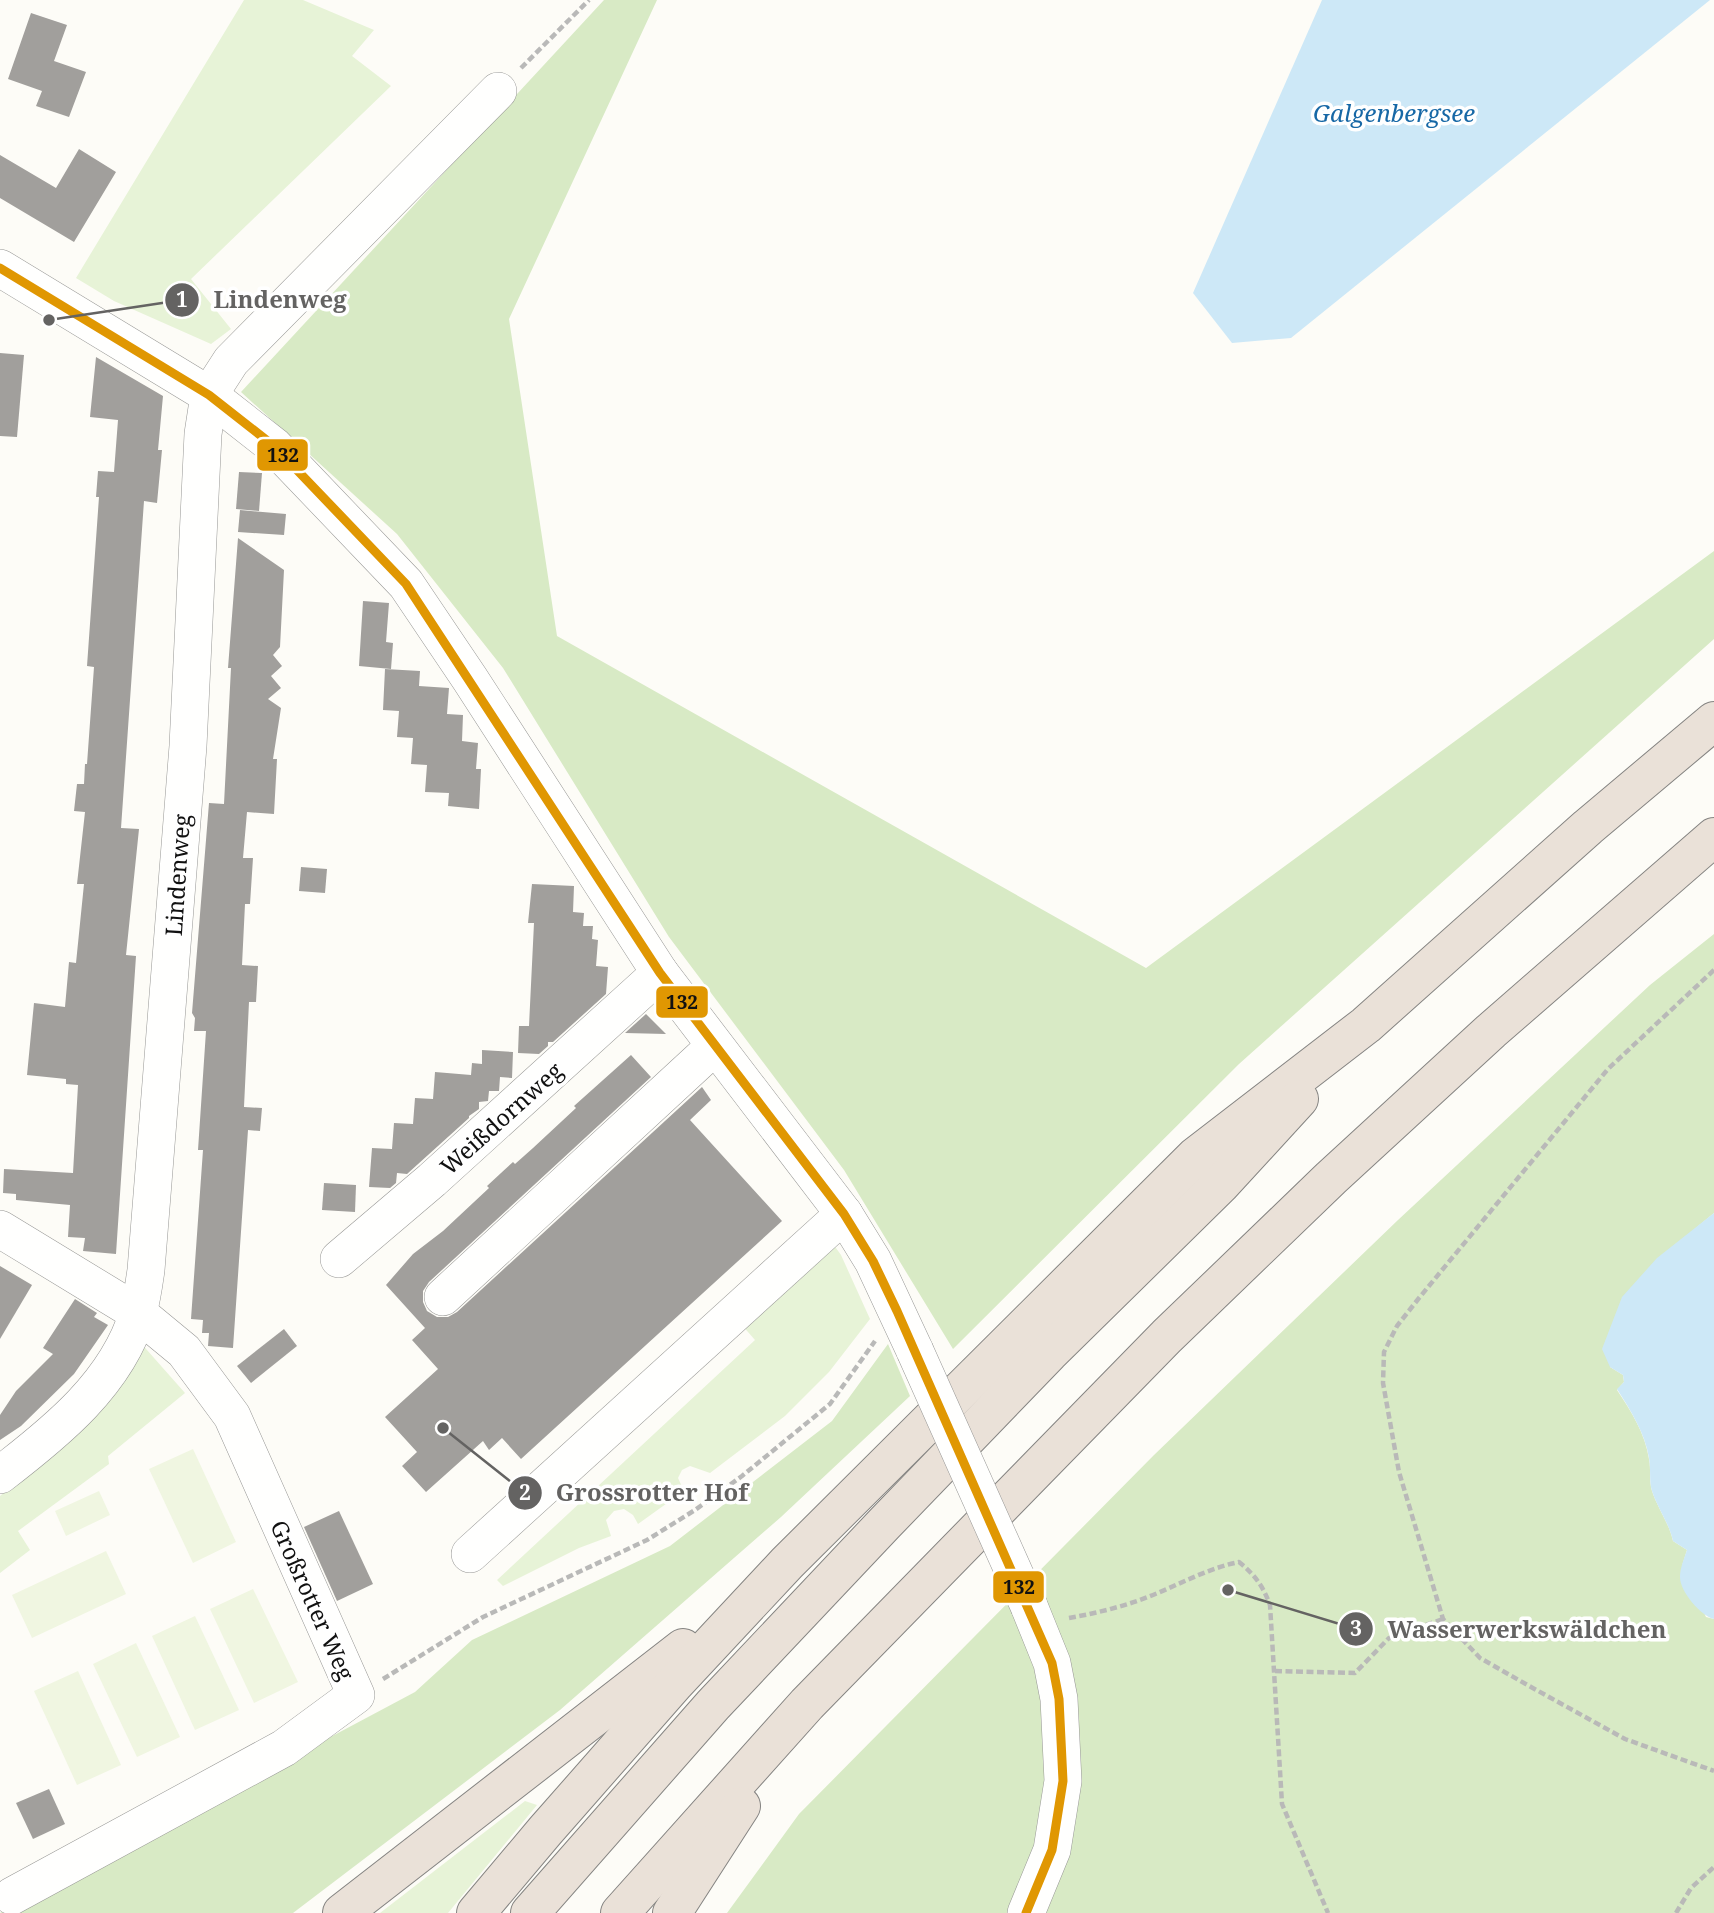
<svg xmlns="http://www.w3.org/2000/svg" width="1714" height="1913" viewBox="0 0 1714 1913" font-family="'Noto Serif',serif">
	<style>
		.green { fill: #e7f3d7 }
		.forest { fill: #d8eac5 }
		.pitch { fill: #f0f6e1 }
		.water { fill: #cde8f7 }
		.building { fill: #a19f9c }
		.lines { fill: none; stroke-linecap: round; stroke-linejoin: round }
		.minor-casing { stroke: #979795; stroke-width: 38 }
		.highway-casing { stroke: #858482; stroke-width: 40 }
		.path { stroke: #b9b9b8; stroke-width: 4.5; stroke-dasharray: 7 3.5; stroke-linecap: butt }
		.minor { stroke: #fffffe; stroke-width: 37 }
		.highway { stroke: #eae1d8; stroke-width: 38 }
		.minor-bridge-casing { stroke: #979795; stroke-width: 38; stroke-linecap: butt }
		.minor-bridge { stroke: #fffffe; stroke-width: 37 }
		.bus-1-casing { stroke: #fff; stroke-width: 14 }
		.bus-1 { stroke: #e09702; stroke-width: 9 }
		.labels { text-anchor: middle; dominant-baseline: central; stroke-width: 7; stroke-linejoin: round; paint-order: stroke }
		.street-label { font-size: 23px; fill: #111; stroke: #fff }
		.water-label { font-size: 24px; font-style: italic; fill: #1768a6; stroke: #fff }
		.leader { fill: none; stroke: #646362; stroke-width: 2.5 }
		.callout-dot { fill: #646362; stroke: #fff; stroke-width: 2.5 }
		.mark-label { font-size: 21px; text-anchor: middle; font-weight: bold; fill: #fff }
		.callout-label { font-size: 24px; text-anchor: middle; font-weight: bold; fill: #646362; stroke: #fff; stroke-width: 7; stroke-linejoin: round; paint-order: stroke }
		.line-badge { stroke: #fff; stroke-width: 2.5 }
		.pale-badge-label { font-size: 19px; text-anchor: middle; font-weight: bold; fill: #111 }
	</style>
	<rect width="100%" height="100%" fill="#fdfcf7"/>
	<!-- green -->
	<g class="green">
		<path d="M244,0H303L374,30L352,56L391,86L191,279L231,329L211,344L114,301L76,278Z"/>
		<path d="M831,1241L841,1255L870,1319L829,1372L785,1416L710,1473L690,1466L682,1470L678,1478L684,1491L638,1524L633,1515L624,1509L614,1511L606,1520L611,1536L579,1548L503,1586L497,1580L755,1340L741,1324Z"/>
		<path d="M139,1341L185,1393L108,1456L109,1464L18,1531L30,1550L0,1573V1496L96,1413Z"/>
		<path d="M525,1801L537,1805L448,1913H380Z"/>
	</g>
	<!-- forest -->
	<g class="forest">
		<path d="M604,0H657L509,319L557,636L1146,968L1714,551V639L1239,1064L953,1349L844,1170L669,937L503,668L397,534L241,392Z"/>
		<path d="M1714,934V1213L1697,1227L1610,1367L1623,1375L1624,1382L1617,1390C1631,1411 1645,1433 1649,1459C1651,1469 1649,1481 1652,1491C1658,1509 1669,1523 1673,1541L1687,1550L1682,1566L1706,1617L1714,1619V1913H727L799,1814L1154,1455L1398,1220L1650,985Z"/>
		<path d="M888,1344L910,1396L781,1517L560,1710L293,1913H0L415,1692L472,1640L670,1546L832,1421Z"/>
	</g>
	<!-- pitch -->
	<g class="pitch">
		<path d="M193,1449L236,1542L193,1563L149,1469Z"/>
		<path d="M99,1491L110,1515L66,1536L55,1511Z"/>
		<path d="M106,1551L126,1594L32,1638L12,1595Z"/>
		<path d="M253,1589L298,1682L254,1703L210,1609Z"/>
		<path d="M195,1616L239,1710L195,1730L152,1636Z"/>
		<path d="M136,1643L180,1737L137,1757L93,1664Z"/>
		<path d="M78,1671L121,1765L77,1785L34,1691Z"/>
	</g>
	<!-- water -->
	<g class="water">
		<path d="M1322,0H1710L1291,338L1232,343L1193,293Z"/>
		<path d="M1714,1213V1619C1701,1616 1680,1592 1680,1577C1680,1568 1684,1559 1687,1550L1673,1541C1669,1523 1658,1509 1652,1491C1649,1481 1651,1469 1649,1458C1645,1433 1631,1411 1617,1389L1624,1382L1623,1375L1610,1367L1602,1349L1622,1297L1657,1258Z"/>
	</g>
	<!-- building -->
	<g class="building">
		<path d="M31,13L67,25L54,61L86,72L69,117L36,106L42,91L8,79Z"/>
		<path d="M79,149L116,172L74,242L0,198V155L56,188Z"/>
		<path d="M0,353L24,355L17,437L0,436Z"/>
		<path d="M96,357L163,396L158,450H162L157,503L144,501L121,828L139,829L126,955L136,956L116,1254L83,1251L85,1238L68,1237L70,1205L16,1200V1194L3,1193L4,1169L73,1173L78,1085L66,1084V1079L27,1075L34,1003L65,1007L69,962L76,963L84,884H77L85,812L74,811L77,784H84L85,764H87L94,667L87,666L99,497H96L98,471L114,472L118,420L90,417Z"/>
		<path d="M239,472L262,473L259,511L236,509Z"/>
		<path d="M240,510L286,514L284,535L238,532Z"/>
		<path d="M238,538L284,570L280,647L273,655L282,666L271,676L281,688L268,699L281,708L273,759H277L274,814L247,812L243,858H253L250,904H245L242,965L258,966L256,1002H249L244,1107L262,1108L260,1131L248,1130L233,1348L208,1346L209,1333H202L203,1320L191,1319L203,1150H198L206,1031H194L195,1018L192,1013L209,803L224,804L231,668H228Z"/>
		<path d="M363,601L389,603L386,642L393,643L391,669L359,666Z"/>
		<path d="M385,669L420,671L419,686L449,688L447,714L463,715L462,741L478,743L476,769H481L479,809L448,806L449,793L425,792L427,765L411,764L413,738L397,737L399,711L383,710Z"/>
		<path d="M301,867L327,869L325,893L299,891Z"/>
		<path d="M532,884L574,886L573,912L584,913L583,926H593L592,939L598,940L596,966L608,967L606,994L553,1042H548V1046L539,1054L518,1053L519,1026H529L534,923H528Z"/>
		<path d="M646,1014L666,1034L625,1033Z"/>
		<path d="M482,1050L513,1052L512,1078L500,1077L499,1091H489L488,1101L479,1102V1109L469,1116V1118L407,1174L397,1173L396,1183L390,1188L369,1187L372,1148L392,1149L394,1123L413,1124L415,1098L433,1099L435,1072L471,1075L472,1063L482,1064Z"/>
		<path d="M631,1055L651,1077L429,1282L423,1291V1302L427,1311L437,1317H448L457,1312L702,1087L711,1100L690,1120L782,1221L521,1459L502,1438L489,1450L483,1441L426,1492L402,1466L417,1452L385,1417L438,1369L412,1340L425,1328L386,1285L413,1254L443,1231L489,1188L487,1186L501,1173L513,1162L515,1164L533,1148L576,1108L574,1106Z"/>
		<path d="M324,1183L356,1185L355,1212L322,1210Z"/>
		<path d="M0,1266L32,1285L0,1339Z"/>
		<path d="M75,1299L97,1313L94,1317L108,1325L74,1374L21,1426L0,1440V1415L16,1391L53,1354L43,1348Z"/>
		<path d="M284,1329L297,1346L251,1383L237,1366Z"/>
		<path d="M339,1511L373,1584L337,1601L304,1527Z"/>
		<path d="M49,1789L65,1824L33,1839L16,1803Z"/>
	</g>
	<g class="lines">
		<!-- minor casing -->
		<g class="minor-casing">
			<g id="minor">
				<path d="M0,268L209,395L274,446L406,584L470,679L660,973L844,1214L873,1261L915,1351"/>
				<path d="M0,1229L138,1313L184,1351L232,1416L356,1695L284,1748L12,1896"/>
				<path d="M339,1259L432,1180L660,973"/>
				<path d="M443,1297L715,1046"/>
				<path d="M0,1475C56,1432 117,1383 138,1313C142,1299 144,1284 146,1270L188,746L203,434L209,395L231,361L498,91"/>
				<path d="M470,1554L844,1214"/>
				<path d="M1026,1913L1052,1850L1063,1781L1059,1699L1052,1663L1029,1606"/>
			</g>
		</g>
		<!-- highway casing -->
		<g class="highway-casing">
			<g id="highway">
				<path d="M342,1913L683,1648"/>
				<path d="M476,1913L545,1831L675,1683L787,1563L1196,1156L1366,1025L1588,827L1714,721"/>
				<path d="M530,1913L713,1705L884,1524L1049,1353L1221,1184L1299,1099"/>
				<path d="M620,1913L807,1704L1167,1336L1331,1178L1491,1031L1714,837"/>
				<path d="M672,1913L741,1806"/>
			</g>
		</g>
		<!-- path -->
		<g class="path">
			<path d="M521,68L589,0"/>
			<path d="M1714,970L1608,1069L1419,1298L1397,1326L1384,1352L1383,1383L1399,1472L1443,1619L1480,1658L1531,1687L1625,1739L1714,1771"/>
			<path d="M1069,1618C1097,1613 1126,1606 1153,1595C1182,1583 1209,1568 1239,1562C1255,1575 1263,1586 1270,1605L1282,1804L1328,1913"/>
			<path d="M1275,1671L1355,1673L1389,1638L1443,1619"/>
			<path d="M383,1679L483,1617L647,1540L695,1510L742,1476L830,1404L875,1341"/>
			<path d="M1676,1913L1691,1888L1714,1867"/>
		</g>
		<!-- minor -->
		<use href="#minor" class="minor"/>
		<!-- highway -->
		<use href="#highway" class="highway"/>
		<!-- minor-bridge casing -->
		<g class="minor-bridge-casing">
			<path id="minor-bridge" d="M915,1351L1029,1606"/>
		</g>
		<!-- minor-bridge -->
		<use href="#minor-bridge" class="minor-bridge"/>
		<!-- bus-1 casing -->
		<g class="bus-1-casing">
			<path id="bus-1" d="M0,268L209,395L274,446L406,584L660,973L844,1214L873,1261L897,1311L1052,1663L1059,1699L1063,1781L1052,1850L1026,1913"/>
		</g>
		<!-- bus-1 -->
		<use href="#bus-1" class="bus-1"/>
	</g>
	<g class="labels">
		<!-- street labels -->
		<g class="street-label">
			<text transform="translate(177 875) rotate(-86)">Lindenweg</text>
			<text transform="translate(501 1118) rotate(-42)">Weißdornweg</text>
			<text transform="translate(313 1600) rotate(66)">Großrotter Weg</text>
		</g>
		<!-- water labels -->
		<g class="water-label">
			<text x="1394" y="112">Galgenbergsee</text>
		</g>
	</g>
	<!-- callouts -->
	<path class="leader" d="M49 320L182 300M443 1428L525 1493M1228 1590L1356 1629"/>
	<g class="callout-dot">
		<circle cx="49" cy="320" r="7"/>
		<circle cx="443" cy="1428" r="7"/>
		<circle cx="1228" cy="1590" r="7"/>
		<circle cx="182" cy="300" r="18"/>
		<circle cx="525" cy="1493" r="18"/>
		<circle cx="1356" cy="1629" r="18"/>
	</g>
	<g class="mark-label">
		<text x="182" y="307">1</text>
		<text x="525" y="1500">2</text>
		<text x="1356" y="1636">3</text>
	</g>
	<g class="callout-label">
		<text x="280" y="308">Lindenweg</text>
		<text x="652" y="1501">Grossrotter Hof</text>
		<text x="1527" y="1638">Wasserwerkswäldchen</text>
	</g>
	<g class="line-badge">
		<rect x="256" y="438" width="53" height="34" rx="7" fill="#e09702"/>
		<rect x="655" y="985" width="54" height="34" rx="7" fill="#e09702"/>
		<rect x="992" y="1570" width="53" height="34" rx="7" fill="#e09702"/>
	</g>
	<g class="pale-badge-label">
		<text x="283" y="462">132</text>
		<text x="682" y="1009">132</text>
		<text x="1019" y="1594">132</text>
	</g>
</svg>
